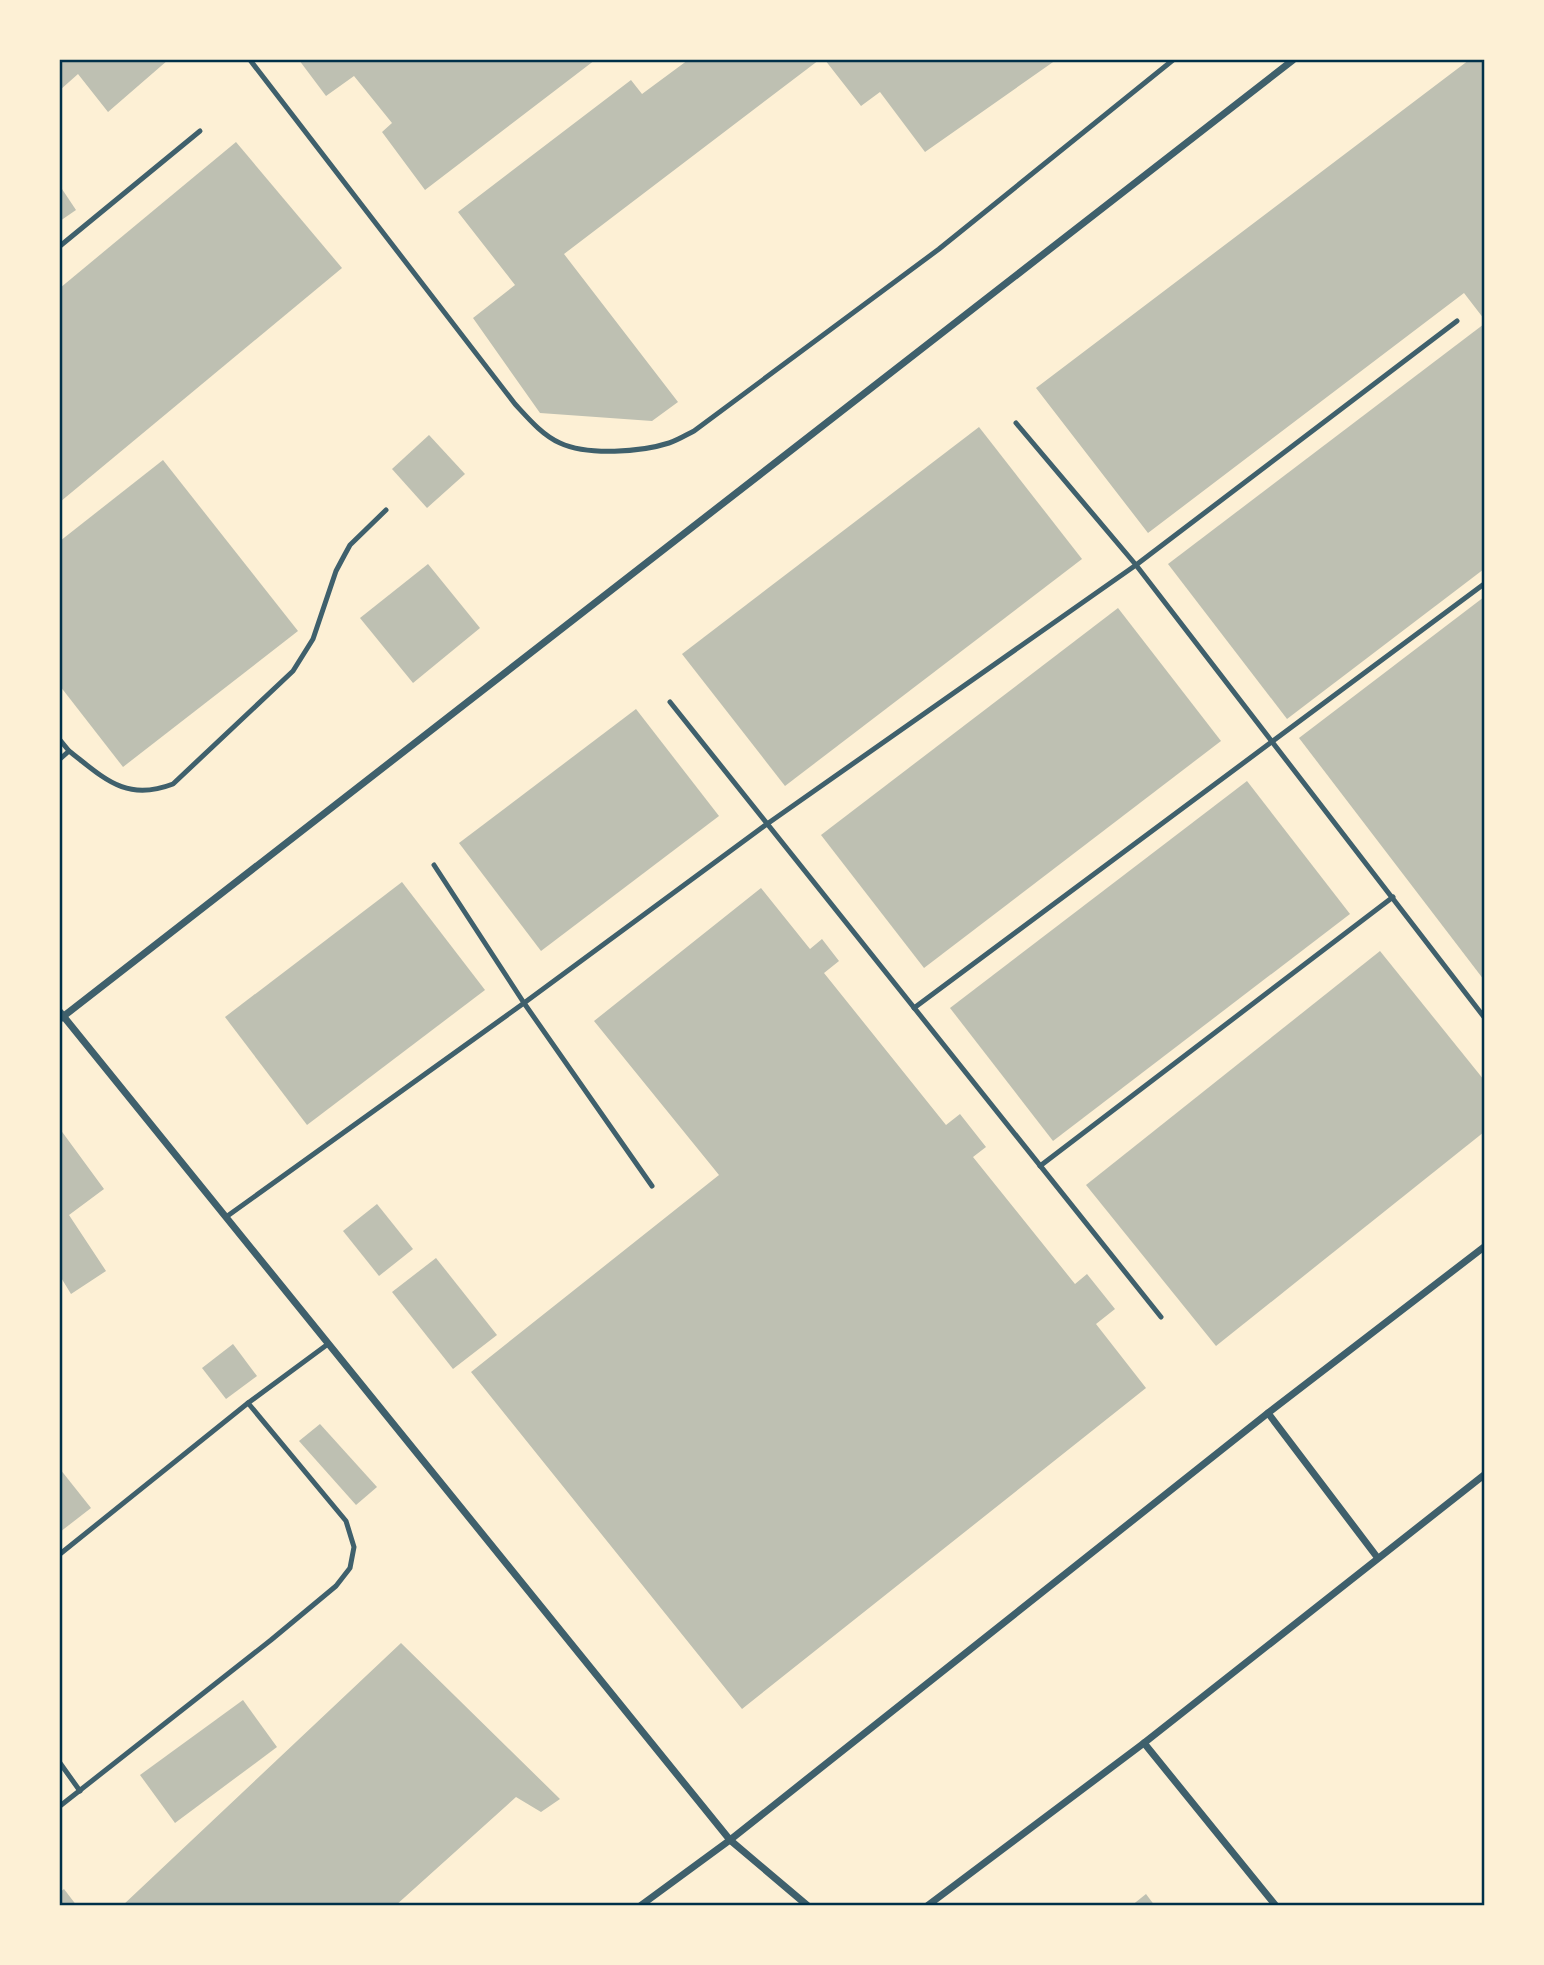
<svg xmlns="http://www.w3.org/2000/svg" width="1544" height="1965" viewBox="0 0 1544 1965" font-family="'IBM Plex Sans',sans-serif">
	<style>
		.building { fill: #bec0b2 }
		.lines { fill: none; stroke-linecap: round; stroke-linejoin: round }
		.service { stroke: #3f606c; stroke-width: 5 }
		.minor { stroke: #3f606c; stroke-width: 7 }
		.neatline { fill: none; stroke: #003049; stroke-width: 2.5 }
	</style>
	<rect width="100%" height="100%" fill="#fdf0d5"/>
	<!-- building -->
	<g class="building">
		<path d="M60,60H168L108,112L78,74L60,90Z"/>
		<path d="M299,60H595L425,190L382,132L392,123L354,76L326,96Z"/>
		<path d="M688,60H819L564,254L678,402L652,421L540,413L473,318L515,285L458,212L631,80L642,94Z"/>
		<path d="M825,60H1056L925,152L880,92L861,106Z"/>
		<path d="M1469,60H1484V319L1464,293L1148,533L1036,388Z"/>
		<path d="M236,142L342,268L60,502V288Z"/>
		<path d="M60,186L76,210L60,221Z"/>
		<path d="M1484,324V569L1287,719L1168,564Z"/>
		<path d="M979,427L1082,559L785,786L682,654Z"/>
		<path d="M429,435L465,474L427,508L392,469Z"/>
		<path d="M163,460L298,631L123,767L60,686V541Z"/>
		<path d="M428,564L480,628L413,683L360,618Z"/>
		<path d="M1484,597V980L1299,738Z"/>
		<path d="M1118,608L1221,741L924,968L821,835Z"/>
		<path d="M636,709L719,816L541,951L459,843Z"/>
		<path d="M1247,781L1350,914L1053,1141L950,1008Z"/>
		<path d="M402,882L485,990L307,1125L225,1017Z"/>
		<path d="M761,888L810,949L822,939L839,961L824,973L946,1125L960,1114L986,1147L973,1157L1075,1284L1087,1274L1115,1309L1096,1324L1146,1388L742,1709L471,1372L719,1175L594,1021Z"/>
		<path d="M1380,951L1484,1080V1132L1216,1346L1086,1185Z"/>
		<path d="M60,1129L104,1189L69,1215L106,1271L71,1294L60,1276Z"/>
		<path d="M377,1204L413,1249L379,1276L343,1231Z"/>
		<path d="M436,1258L497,1335L453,1369L392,1292Z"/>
		<path d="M233,1344L257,1376L226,1399L202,1368Z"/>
		<path d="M320,1424L377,1487L356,1505L299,1441Z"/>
		<path d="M60,1469L91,1508L60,1532Z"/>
		<path d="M401,1643L560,1799L541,1812L516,1797L395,1906H122Z"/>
		<path d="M243,1700L277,1747L175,1823L140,1775Z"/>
		<path d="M64,1889L77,1906H60V1892Z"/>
		<path d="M1146,1894L1155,1906H1131Z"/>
	</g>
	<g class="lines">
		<!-- service -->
		<g class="service">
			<path d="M250,60L515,404C528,418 542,435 560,443C588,456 641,452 669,443C678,440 686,435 694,431L939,249L1173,60"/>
			<path d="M60,246L200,131"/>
			<path d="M1016,423L1136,565L1484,1017"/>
			<path d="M670,702L1161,1317"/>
			<path d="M60,740L69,751L60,759"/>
			<path d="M69,751C105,779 126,802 173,784L293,671L313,639L336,571L344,556L350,545L386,510"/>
			<path d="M434,865L524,1003L652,1186"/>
			<path d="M914,1008L1484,584"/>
			<path d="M1040,1166L1393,897"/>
			<path d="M226,1217L524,1003L767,824L1136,565L1457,321"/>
			<path d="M60,1554L248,1403L328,1344"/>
			<path d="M60,1763L80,1791"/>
			<path d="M60,1806L271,1640L336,1586L350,1568L354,1547L346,1521L248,1403"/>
		</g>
		<!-- minor -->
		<g class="minor">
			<path d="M60,1012L730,1840L808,1906"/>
			<path d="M60,1019L1293,60"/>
			<path d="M1268,1413L1377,1557"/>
			<path d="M1144,1743L1276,1906"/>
			<path d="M640,1906L730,1840L1268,1413L1484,1247"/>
			<path d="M927,1906L1144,1743L1484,1475"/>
		</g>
	</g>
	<!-- border -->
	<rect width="1544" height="1965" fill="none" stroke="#fdf0d5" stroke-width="122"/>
	<rect x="61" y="61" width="1422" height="1843" class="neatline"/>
</svg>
